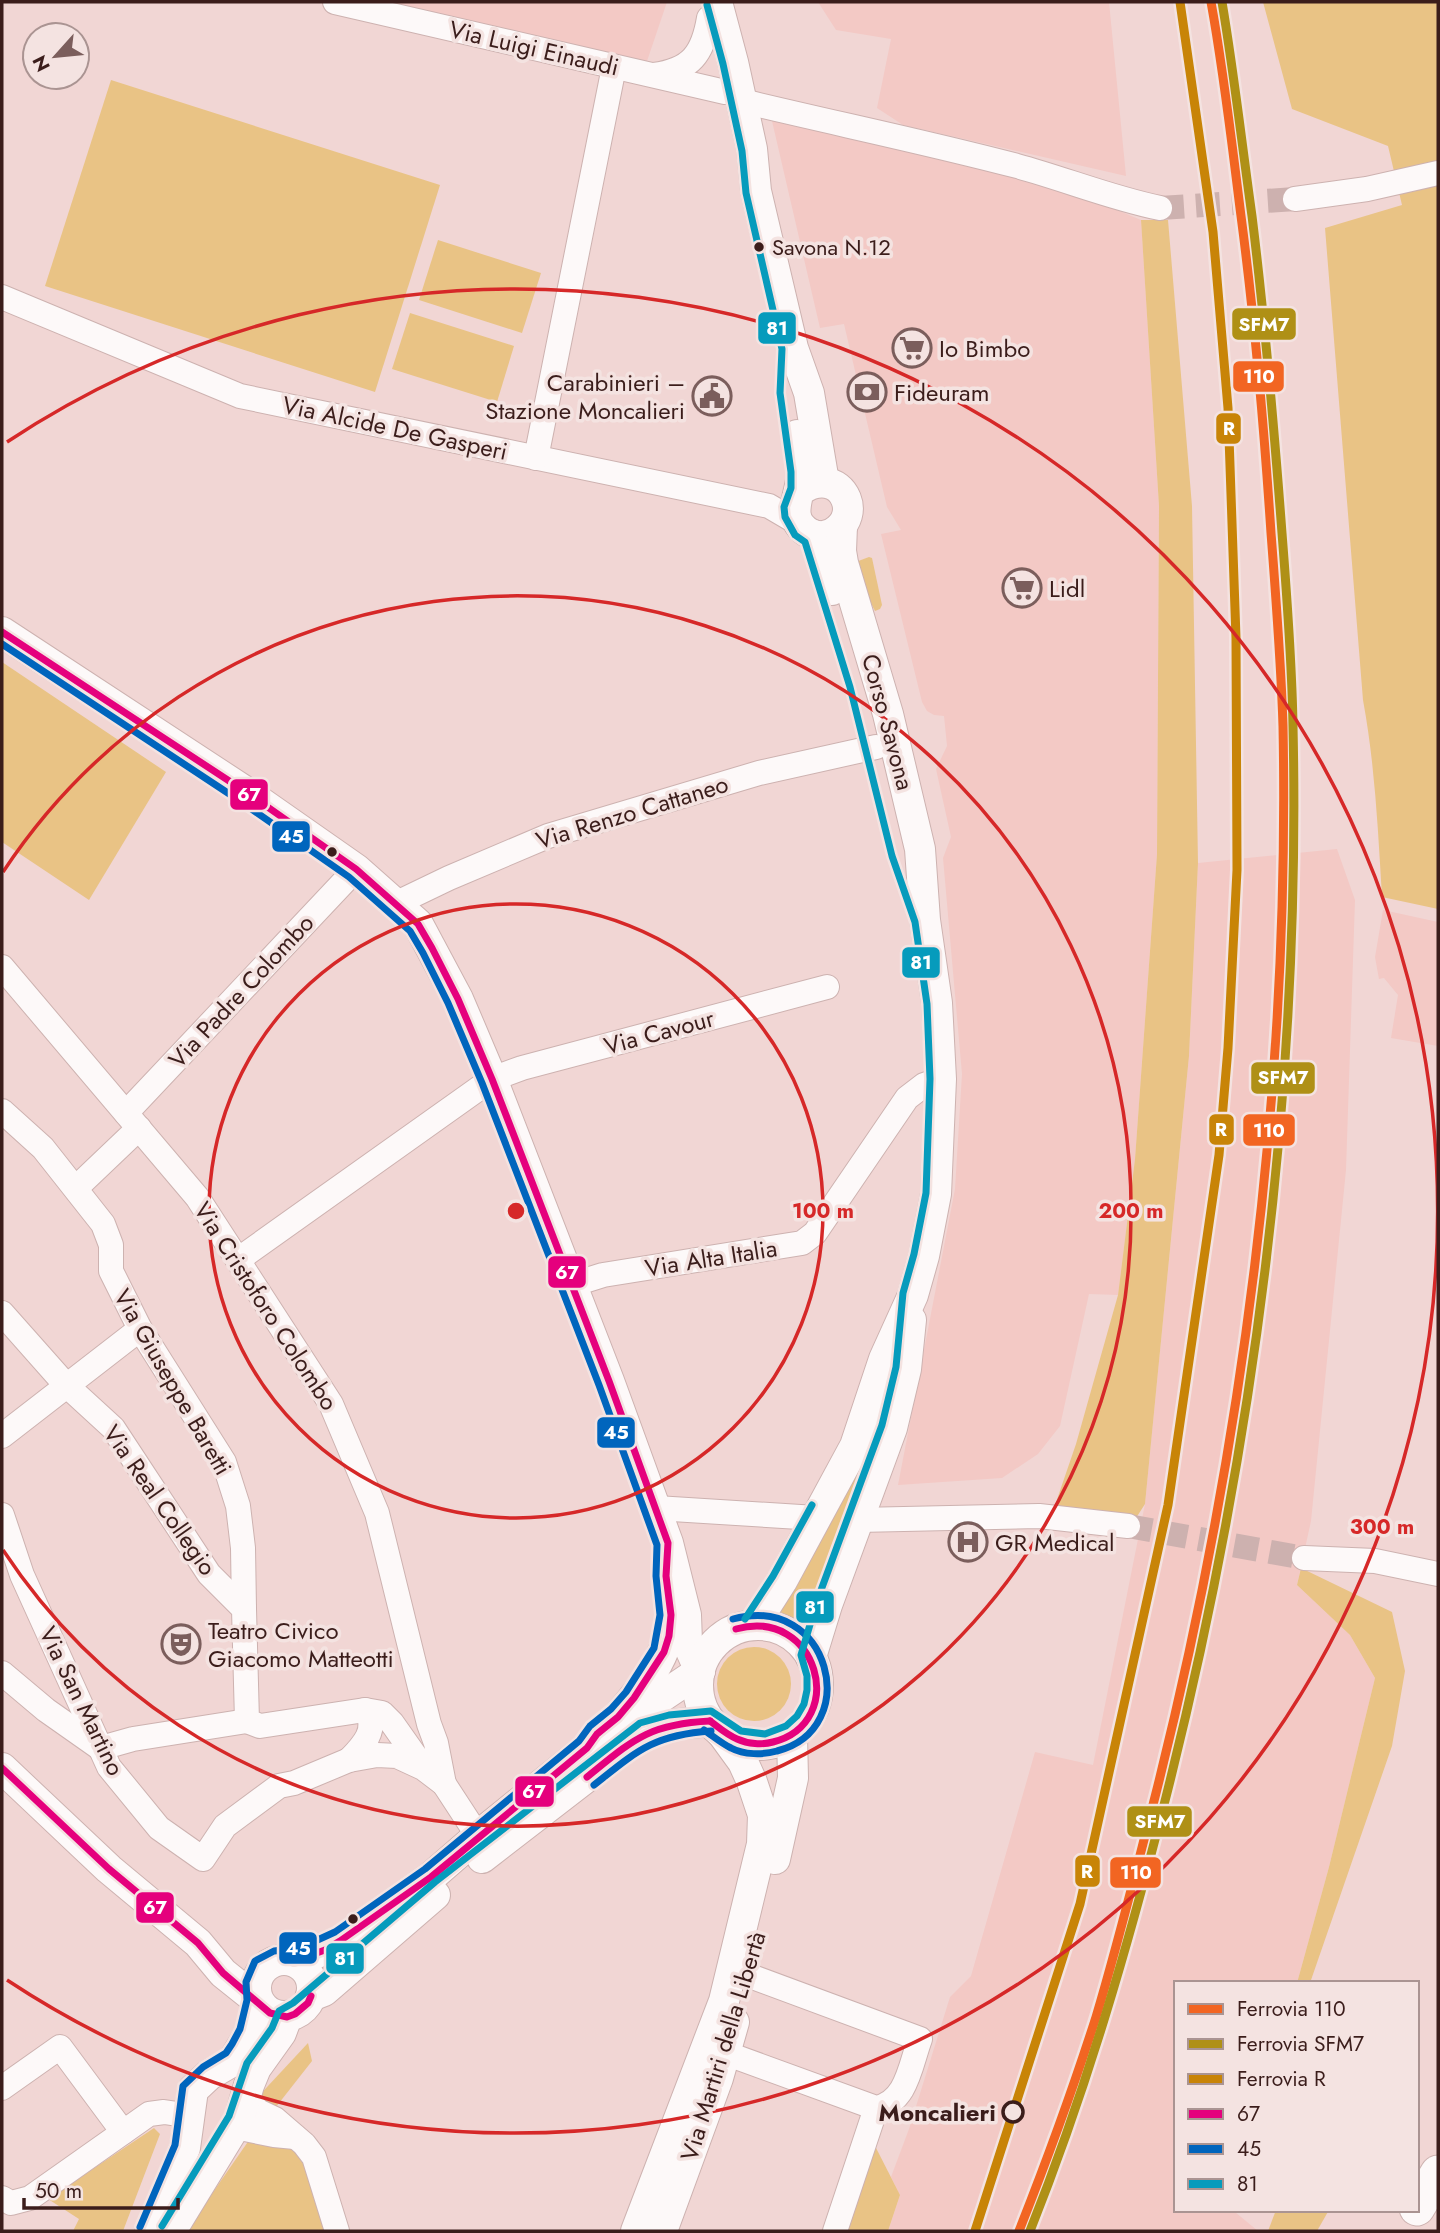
<svg xmlns="http://www.w3.org/2000/svg" width="1440" height="2233" viewBox="0 0 1440 2233" font-family="Jost,sans-serif">
	<style>
		.built { fill: #f3c9c5 }
		.green { fill: #e9c385 }
		.lines { fill: none; stroke-linecap: round; stroke-linejoin: round }
		.minor-tunnel { stroke: #cdb1af; stroke-width: 24; stroke-dasharray: 24 12; stroke-linecap: butt }
		.minor-casing { stroke: #cdb2b0; stroke-width: 26 }
		.major-casing { stroke: #cdb2b0; stroke-width: 32 }
		.highway-casing { stroke: #cdb2b0; stroke-width: 37 }
		.minor { stroke: #fdf9f9; stroke-width: 24 }
		.major { stroke: #fdf9f9; stroke-width: 30 }
		.highway { stroke: #fdf9f9; stroke-width: 35 }
		.bus-1-casing { stroke: #f4e3e1; stroke-width: 12 }
		.bus-2-casing { stroke: #f4e3e1; stroke-width: 12 }
		.bus-3-casing { stroke: #f4e3e1; stroke-width: 12 }
		.bus-1 { stroke: #e5007d; stroke-width: 7 }
		.bus-2 { stroke: #0065bd; stroke-width: 7 }
		.bus-3 { stroke: #069bbc; stroke-width: 7 }
		.rail-1-casing { stroke: #f4e3e1; stroke-width: 14 }
		.rail-2-casing { stroke: #f4e3e1; stroke-width: 14 }
		.rail-3-casing { stroke: #f4e3e1; stroke-width: 14 }
		.rail-1 { stroke: #f26522; stroke-width: 9 }
		.rail-2 { stroke: #af9016; stroke-width: 9 }
		.rail-3 { stroke: #c88407; stroke-width: 9 }
		.ring { fill: none; stroke: #d62828; stroke-width: 3.5 }
		.bus-dot { fill: #3b1d1b; stroke: #f4e3e1; stroke-width: 2.5 }
		.stop-dot { fill: #f4e3e1; stroke: #3b1d1b; stroke-width: 3.5 }
		.labels { text-anchor: middle; dominant-baseline: central; stroke-width: 7; stroke-linejoin: round; paint-order: stroke }
		.bus-label { font-size: 22px; fill: #3b1d1b; stroke: #f4e3e1; text-anchor: start }
		.street-label { font-size: 24px; fill: #3b1d1b; stroke: #f4e3e1 }
		.poi-label { font-size: 24px; fill: #3b1d1b; stroke: #f4e3e1; text-anchor: start }
		.stop-label { font-size: 24px; font-weight: bold; fill: #3b1d1b; stroke: #f4e3e1; text-anchor: end }
		.centre { fill: #d62828; stroke: #f4e3e1; stroke-width: 3.5 }
		.ring-label { font-size: 21px; text-anchor: middle; font-weight: bold; fill: #d62828; stroke: #f4e3e1; stroke-width: 7; stroke-linejoin: round; paint-order: stroke }
		.line-badge { stroke: #f4e3e1; stroke-width: 2.5 }
		.badge-label { font-size: 19px; text-anchor: middle; font-weight: bold; fill: #fff }
	</style>
	<rect width="100%" height="100%" fill="#f1d6d4"/>
	<!-- built -->
	<g class="built">
		<path d="M358,2H667L645,67Z"/>
		<path d="M818,2H1109L1126,176L903,125L877,108L891,39L836,30Z"/>
		<path d="M772,121L1053,183L1141,220L1159,506L1157,854L1135,1159L1118,1295L1089,1294L1060,1426L1038,1454L1002,1478L898,1485L955,1189L962,1074L943,858L951,837L936,769L947,746L944,716L934,715L927,711L922,702L881,534L901,530L887,507L844,324L820,328Z"/>
		<path d="M1337,849L1355,900L1346,1170L1311,1521L1297,1585L1350,1635L1375,1678L1329,1867L1297,1983H1176V2210H1235V2212L1258,2231H888L900,2195L891,2177L909,2129L950,1997L971,1976L1035,1752L1093,1765L1145,1504L1189,1056L1198,863Z"/>
		<path d="M1383,910L1438,922V1046L1391,1038L1398,995L1384,978L1379,979L1375,957Z"/>
	</g>
	<!-- green -->
	<g class="green">
		<path d="M1263,2H1438V909L1382,897C1378,830 1375,765 1363,700L1325,228L1402,205L1388,146L1292,109Z"/>
		<path d="M111,80L440,185L375,392L45,286Z"/>
		<path d="M1141,220H1168L1192,506L1198,863L1189,1056L1145,1504L1136,1518L1052,1514L1076,1444L1118,1295L1135,1159L1157,854L1159,506Z"/>
		<path d="M438,240L541,273L522,333L419,300Z"/>
		<path d="M410,313L514,346L497,402L392,369Z"/>
		<path d="M869,557L872,558L882,605L880,609L875,611L857,576L853,563Z"/>
		<path d="M2,662L166,772L89,900L2,842Z"/>
		<path d="M881,1426L831,1560L800,1625L779,1611Z"/>
		<path d="M1301,1568L1392,1612L1405,1671L1392,1746L1310,1983H1297L1329,1867L1375,1678L1350,1635L1297,1585Z"/>
		<circle cx="754" cy="1684" r="37"/>
		<path d="M308,2043L312,2061L272,2112L254,2101Z"/>
		<path d="M154,2128L160,2134L123,2231H73L79,2219L48,2199Z"/>
		<path d="M254,2133L302,2148L324,2231H186Z"/>
		<path d="M873,2142L900,2195L888,2231H843Z"/>
		<path d="M1276,2210H1329L1317,2231H1268Z"/>
	</g>
	<g class="lines">
		<!-- minor-tunnel -->
		<g class="minor-tunnel">
			<path d="M1160,208L1295,199"/>
			<path d="M1128,1526L1304,1558"/>
		</g>
		<!-- minor casing -->
		<g class="minor-casing">
			<g id="minor">
				<path d="M335,2L725,92"/>
				<path d="M654,75C691,70 703,54 709,18"/>
				<path d="M742,101C833,123 926,142 1017,166C1065,179 1111,198 1160,208"/>
				<path d="M1295,199L1367,189L1438,173"/>
				<path d="M2,297L240,396L769,506L798,523"/>
				<path d="M536,458L614,67"/>
				<path d="M397,903L449,878L548,836L759,773L876,747"/>
				<path d="M2,967L197,1197L331,1404L377,1513L429,1724L436,1743L444,1784"/>
				<path d="M2,1111L43,1148L103,1224L111,1245V1271L140,1329L224,1462L238,1506L243,1548L244,1609"/>
				<path d="M126,1113L356,869"/>
				<path d="M76,1188L139,1128"/>
				<path d="M239,1259L492,1079L522,1068L827,987"/>
				<path d="M571,1285L603,1275L802,1243L815,1233L907,1098L924,1085L941,1079"/>
				<path d="M2,1313L65,1384L113,1428L209,1574L244,1609L247,1721L260,1726L365,1710L382,1713L392,1723L423,1767"/>
				<path d="M2,1436L140,1329"/>
				<path d="M656,1508L816,1518"/>
				<path d="M2,1515L22,1575L109,1767L159,1828L203,1859L225,1826L279,1786L294,1783L349,1760L377,1755L397,1756L423,1768L444,1784L478,1836"/>
				<path d="M858,1520L1039,1516L1128,1526"/>
				<path d="M1304,1558L1375,1561L1438,1574"/>
				<path d="M2,1673L46,1710L100,1748"/>
				<path d="M101,1748L133,1739L247,1721"/>
				<path d="M349,1760C362,1747 380,1728 365,1710"/>
				<path d="M725,2053L876,2108C907,2102 910,2066 920,2039L750,1976"/>
				<path d="M2,2088L60,2047L123,2132"/>
				<path d="M246,2098L258,2111L275,2119L304,2144L314,2157L337,2231"/>
				<path d="M235,2127L274,2135L295,2137"/>
				<path d="M2,2198L11,2203L30,2198L149,2114L164,2112L191,2116"/>
				<path d="M835,2231L876,2108"/>
			</g>
		</g>
		<!-- major casing -->
		<g class="major-casing">
			<g id="major">
				<path d="M717,2L733,62L752,149L756,191L793,348L809,393L824,482"/>
				<path d="M797,435C799,448 802,461 802,473C801,495 784,518 809,533C830,545 855,521 846,499C838,479 816,479 801,490"/>
				<path d="M814,535L832,590"/>
				<path d="M2,632L246,792L356,869L418,924L458,999L492,1079L609,1381L668,1543L686,1615L687,1642L700,1671"/>
				<path d="M754,1625L782,1581L855,1446L884,1359L913,1295L924,1256L936,1194L941,1079L937,1003L925,920L920,849L888,714L843,563L841,551L842,526"/>
				<circle cx="758" cy="1685" r="60"/>
				<path d="M811,1657L827,1605L892,1428L906,1369L911,1320"/>
				<path d="M621,1713C647,1682 675,1649 670,1606"/>
				<path d="M2,1768L109,1869L198,1943L223,1973L258,2001"/>
				<path d="M482,1858L645,1732L671,1725L710,1721"/>
				<path d="M775,1859L793,1778L792,1735"/>
				<circle cx="284" cy="1988" r="28"/>
				<path d="M294,1961L325,1950L340,1941L431,1877L478,1836L587,1748L600,1743L651,1704L700,1671"/>
				<path d="M311,1996L324,1991L435,1895"/>
				<path d="M150,2231L185,2148L193,2090L209,2075L233,2061L250,2033L258,2001"/>
				<path d="M171,2231L239,2120L249,2085L256,2068L281,2033L287,2017"/>
				<path d="M636,2231L724,2001L762,1844L763,1815L752,1782L743,1762L722,1733"/>
				<path d="M662,2231L718,2078L734,2022"/>
			</g>
		</g>
		<!-- highway casing -->
		<g class="highway-casing">
			<path id="highway" d="M1417,2208L1438,2173"/>
		</g>
		<!-- minor -->
		<use href="#minor" class="minor"/>
		<!-- major -->
		<use href="#major" class="major"/>
		<!-- highway -->
		<use href="#highway" class="highway"/>
		<!-- bus-1 casing -->
		<g class="bus-1-casing">
			<g id="bus-1">
				<path d="M2,632L246,792L356,869L418,924L432,948L458,999L492,1079L609,1381L668,1543L666,1576L671,1615L669,1636L664,1652L634,1698L618,1717L597,1734L587,1748L431,1877L340,1941L325,1950L294,1961"/>
				<path d="M710,1721C718,1727 727,1735 737,1739C748,1744 762,1745 773,1742C850,1722 817,1606 736,1629"/>
				<path d="M2,1768L109,1869L198,1943L223,1973L270,2013L287,2017L295,2014L308,2003L311,1996"/>
				<path d="M587,1777C633,1740 648,1724 710,1721"/>
			</g>
		</g>
		<!-- bus-2 casing -->
		<g class="bus-2-casing">
			<g id="bus-2">
				<path d="M2,644L240,801L349,877L410,931L423,953L448,1003L482,1083L599,1385L657,1545L656,1576L660,1615L654,1648L626,1692L611,1709L590,1726L579,1741L425,1869L335,1932L300,1948L274,1951L255,1961L246,1982L247,2000L240,2029L232,2044L226,2053L203,2067L183,2086L175,2145L140,2227"/>
				<path d="M704,1730C713,1736 721,1743 731,1748C744,1755 763,1755 777,1751C864,1729 830,1592 733,1619"/>
				<path d="M594,1785C637,1751 653,1735 711,1731"/>
			</g>
		</g>
		<!-- bus-3 casing -->
		<g class="bus-3-casing">
			<g id="bus-3">
				<path d="M745,1619L773,1576L812,1505"/>
				<path d="M162,2226L229,2116L247,2063L272,2028L279,2011L293,2003L435,1882L640,1723L669,1715L711,1711L741,1731L765,1734L786,1726L797,1716L804,1704L807,1690V1676L801,1655L817,1601L882,1425L896,1367L903,1293L914,1254L926,1193L930,1079L927,1004L915,922L892,856L850,687L805,542L795,535L785,517L784,507L791,488V472L780,393L782,349L746,193L742,151L723,64L707,5"/>
			</g>
		</g>
		<!-- bus-1 -->
		<use href="#bus-1" class="bus-1"/>
		<!-- bus-2 -->
		<use href="#bus-2" class="bus-2"/>
		<!-- bus-3 -->
		<use href="#bus-3" class="bus-3"/>
		<!-- rail-1 casing -->
		<g class="rail-1-casing">
			<path id="rail-1" d="M1019,2231C1047,2160 1073,2089 1096,2017C1118,1944 1136,1870 1155,1797C1243,1449 1290,1086 1283,726C1281,662 1276,598 1271,533C1264,427 1255,322 1241,216C1232,145 1224,73 1211,2"/>
		</g>
		<!-- rail-2 casing -->
		<g class="rail-2-casing">
			<path id="rail-2" d="M1030,2231C1087,2088 1128,1946 1166,1797C1254,1449 1301,1086 1293,726C1292,662 1287,597 1282,533C1274,427 1265,321 1252,216C1242,145 1234,73 1222,2"/>
		</g>
		<!-- rail-3 casing -->
		<g class="rail-3-casing">
			<path id="rail-3" d="M975,2231L1080,1904L1168,1505L1219,1155L1228,1048L1237,870L1236,638L1228,408L1213,232L1180,2"/>
		</g>
		<!-- rail-1 -->
		<use href="#rail-1" class="rail-1"/>
		<!-- rail-2 -->
		<use href="#rail-2" class="rail-2"/>
		<!-- rail-3 -->
		<use href="#rail-3" class="rail-3"/>
	</g>
	<!-- distance rings -->
	<g class="ring">
		<circle cx="516" cy="1211" r="307"/>
		<path d="M3 872A615 615 0 1 1 3 1550"/>
		<path d="M7 442A922 922 0 1 1 7 1980"/>
	</g>
	<!-- icons -->
	<defs>
		<g id="supermarket-ring" transform="scale(2.0125)"><circle r="9.5" fill="#f4e3e1" stroke="#7b5e5c" stroke-width="1.5"/><path d="M-6-5.5h2.5l.6 2H6L4.5 2H-2.5L-4.4-4H-6ZM-1.5 3.2a1.3 1.3 0 1 0 .1 0ZM3 3.2a1.3 1.3 0 1 0 .1 0Z" fill="#7b5e5c"/></g>
		<g id="bank-ring" transform="scale(2.0125)"><circle r="9.5" fill="#f4e3e1" stroke="#7b5e5c" stroke-width="1.5"/><path d="M-6-4H6V4H-6ZM0-2.3a2.3 2.3 0 1 0 0 4.6a2.3 2.3 0 1 0 0-4.6Z" fill="#7b5e5c"/></g>
		<g id="civic-ring" transform="scale(2.0125)"><circle r="9.5" fill="#f4e3e1" stroke="#7b5e5c" stroke-width="1.5"/><path d="M-.6-6.5H3V-4.5H.6V-3L4-1V1h2V6H-6V1h2V-1L-.6-3ZM-1.2 2.5V6h2.4V2.5Z" fill="#7b5e5c"/></g>
		<g id="hospital-ring" transform="scale(2.0125)"><circle r="9.5" fill="#f4e3e1" stroke="#7b5e5c" stroke-width="1.5"/><path d="M-5-5h3v3.5h4V-5h3V5h-3V1.5h-4V5h-3Z" fill="#7b5e5c"/></g>
		<g id="theatre-ring" transform="scale(2.0125)"><circle r="9.5" fill="#f4e3e1" stroke="#7b5e5c" stroke-width="1.5"/><path d="M-5-5.5Q0-4 5-5.5V0Q5 5 0 6Q-5 5-5 0ZM-3.3-2.5H-1v1.5H-3.3ZM1-2.5H3.3v1.5H1ZM-2.8 1Q0 5.5 2.8 1Z" fill="#7b5e5c"/></g>
	</defs>
	<g fill-rule="evenodd">
		<use href="#supermarket-ring" x="912" y="348"/>
		<use href="#bank-ring" x="867" y="392"/>
		<use href="#civic-ring" x="712" y="396"/>
		<use href="#supermarket-ring" x="1022" y="588"/>
		<use href="#hospital-ring" x="968" y="1542"/>
		<use href="#theatre-ring" x="181" y="1644"/>
	</g>
	<!-- markers -->
	<g class="bus-dot">
		<circle cx="759" cy="247" r="6"/>
		<circle cx="332" cy="852" r="6"/>
		<circle cx="353" cy="1919" r="6"/>
	</g>
	<circle class="stop-dot" cx="1013" cy="2112" r="10"/>
	<g class="labels">
		<!-- bus labels -->
		<g class="bus-label">
			<text x="772" y="247">Savona N.12</text>
		</g>
		<!-- street labels -->
		<g class="street-label">
			<text transform="translate(534 48) rotate(13)">Via Luigi Einaudi</text>
			<text transform="translate(395 428) rotate(12)">Via Alcide De Gasperi</text>
			<text transform="translate(888 722) rotate(75)">Corso Savona</text>
			<text transform="translate(632 812) rotate(-17)">Via Renzo Cattaneo</text>
			<text transform="translate(241 991) rotate(-47)">Via Padre Colombo</text>
			<text transform="translate(659 1032) rotate(-15)">Via Cavour</text>
			<text transform="translate(711 1258) rotate(-9)">Via Alta Italia</text>
			<text transform="translate(266 1306) rotate(57)">Via Cristoforo Colombo</text>
			<text transform="translate(173 1382) rotate(60)">Via Giuseppe Baretti</text>
			<text transform="translate(160 1500) rotate(55)">Via Real Collegio</text>
			<text transform="translate(82 1701) rotate(64)">Via San Martino</text>
			<text transform="translate(723 2046) rotate(-73)">Via Martiri della Libertà</text>
		</g>
		<!-- poi labels -->
		<g class="poi-label">
			<text x="939" y="348">Io Bimbo</text>
			<text x="685" y="382" text-anchor="end">Carabinieri –<tspan x="685" dy="28">Stazione Moncalieri</tspan></text>
			<text x="894" y="392">Fideuram</text>
			<text x="1049" y="588">Lidl</text>
			<text x="995" y="1542">GR Medical</text>
			<text x="208" y="1630">Teatro Civico<tspan x="208" dy="28">Giacomo Matteotti</tspan></text>
		</g>
		<!-- stop labels -->
		<g class="stop-label">
			<text x="996" y="2112">Moncalieri</text>
		</g>
	</g>
	<circle cx="516" cy="1211" r="10" class="centre"/>
	<g class="ring-label">
		<text x="823" y="1218">100 m</text>
		<text x="1131" y="1218">200 m</text>
		<text x="1382" y="1534">300 m</text>
	</g>
	<g class="line-badge">
		<rect x="1231" y="307" width="66" height="34" rx="7" fill="#af9016"/>
		<rect x="757" y="311" width="40" height="34" rx="7" fill="#069bbc"/>
		<rect x="1232" y="360" width="53" height="33" rx="7" fill="#f26522"/>
		<rect x="1215" y="412" width="27" height="33" rx="7" fill="#c88407"/>
		<rect x="229" y="778" width="40" height="33" rx="7" fill="#e5007d"/>
		<rect x="271" y="820" width="40" height="33" rx="7" fill="#0065bd"/>
		<rect x="901" y="946" width="40" height="33" rx="7" fill="#069bbc"/>
		<rect x="1250" y="1061" width="66" height="34" rx="7" fill="#af9016"/>
		<rect x="1208" y="1113" width="27" height="33" rx="7" fill="#c88407"/>
		<rect x="1242" y="1113" width="54" height="34" rx="7" fill="#f26522"/>
		<rect x="547" y="1255" width="40" height="34" rx="7" fill="#e5007d"/>
		<rect x="596" y="1416" width="40" height="33" rx="7" fill="#0065bd"/>
		<rect x="795" y="1590" width="40" height="34" rx="7" fill="#069bbc"/>
		<rect x="514" y="1775" width="41" height="33" rx="7" fill="#e5007d"/>
		<rect x="1126" y="1805" width="67" height="33" rx="7" fill="#af9016"/>
		<rect x="1074" y="1854" width="27" height="34" rx="7" fill="#c88407"/>
		<rect x="1109" y="1856" width="53" height="33" rx="7" fill="#f26522"/>
		<rect x="135" y="1891" width="40" height="33" rx="7" fill="#e5007d"/>
		<rect x="278" y="1931" width="40" height="34" rx="7" fill="#0065bd"/>
		<rect x="325" y="1942" width="40" height="33" rx="7" fill="#069bbc"/>
	</g>
	<g class="badge-label">
		<text x="1264" y="331">SFM7</text>
		<text x="777" y="335">81</text>
		<text x="1259" y="383">110</text>
		<text x="1229" y="435">R</text>
		<text x="249" y="801">67</text>
		<text x="291" y="843">45</text>
		<text x="921" y="969">81</text>
		<text x="1283" y="1084">SFM7</text>
		<text x="1221" y="1136">R</text>
		<text x="1269" y="1137">110</text>
		<text x="567" y="1279">67</text>
		<text x="616" y="1439">45</text>
		<text x="815" y="1614">81</text>
		<text x="534" y="1798">67</text>
		<text x="1160" y="1828">SFM7</text>
		<text x="1087" y="1878">R</text>
		<text x="1136" y="1879">110</text>
		<text x="155" y="1914">67</text>
		<text x="298" y="1955">45</text>
		<text x="345" y="1965">81</text>
	</g>
	<!-- border -->
	<rect width="1440" height="2233" fill="none" stroke="#3b1d1b" stroke-width="7"/>
	<!-- legend -->
	<rect x="1174" y="1981" width="245" height="231" fill="#f4e3e1" stroke="#aa9492" stroke-width="2"/>
	<rect x="1188" y="2004" width="35" height="10" fill="#f26522" stroke="#aa9492" stroke-width="2"/>
	<text x="1237" y="2016" font-size="21" fill="#3b1d1b">Ferrovia 110</text>
	<rect x="1188" y="2039" width="35" height="10" fill="#af9016" stroke="#aa9492" stroke-width="2"/>
	<text x="1237" y="2051" font-size="21" fill="#3b1d1b">Ferrovia SFM7</text>
	<rect x="1188" y="2074" width="35" height="10" fill="#c88407" stroke="#aa9492" stroke-width="2"/>
	<text x="1237" y="2086" font-size="21" fill="#3b1d1b">Ferrovia R</text>
	<rect x="1188" y="2109" width="35" height="10" fill="#e5007d" stroke="#aa9492" stroke-width="2"/>
	<text x="1237" y="2121" font-size="21" fill="#3b1d1b">67</text>
	<rect x="1188" y="2144" width="35" height="10" fill="#0065bd" stroke="#aa9492" stroke-width="2"/>
	<text x="1237" y="2156" font-size="21" fill="#3b1d1b">45</text>
	<rect x="1188" y="2179" width="35" height="10" fill="#069bbc" stroke="#aa9492" stroke-width="2"/>
	<text x="1237" y="2191" font-size="21" fill="#3b1d1b">81</text>
	<!-- north arrow -->
	<g transform="translate(56 56) rotate(243)"><circle r="33" fill="#f4e3e1" stroke="#aa9492" stroke-width="2"/>
	<path d="M0-5L12 26L0 18L-12 26Z" fill="#7b5e5c"/>
	<text y="-10" font-size="19" font-weight="bold" text-anchor="middle" fill="#3b1d1b">N</text>
	</g>
	<!-- scale -->
	<path d="M24 2198v10h154v-10" fill="none" stroke="#3b1d1b" stroke-width="3.5"/>
	<text x="35" y="2198" font-size="21" fill="#3b1d1b" stroke="#f4e3e1" stroke-width="5" paint-order="stroke">50 m</text>
</svg>
